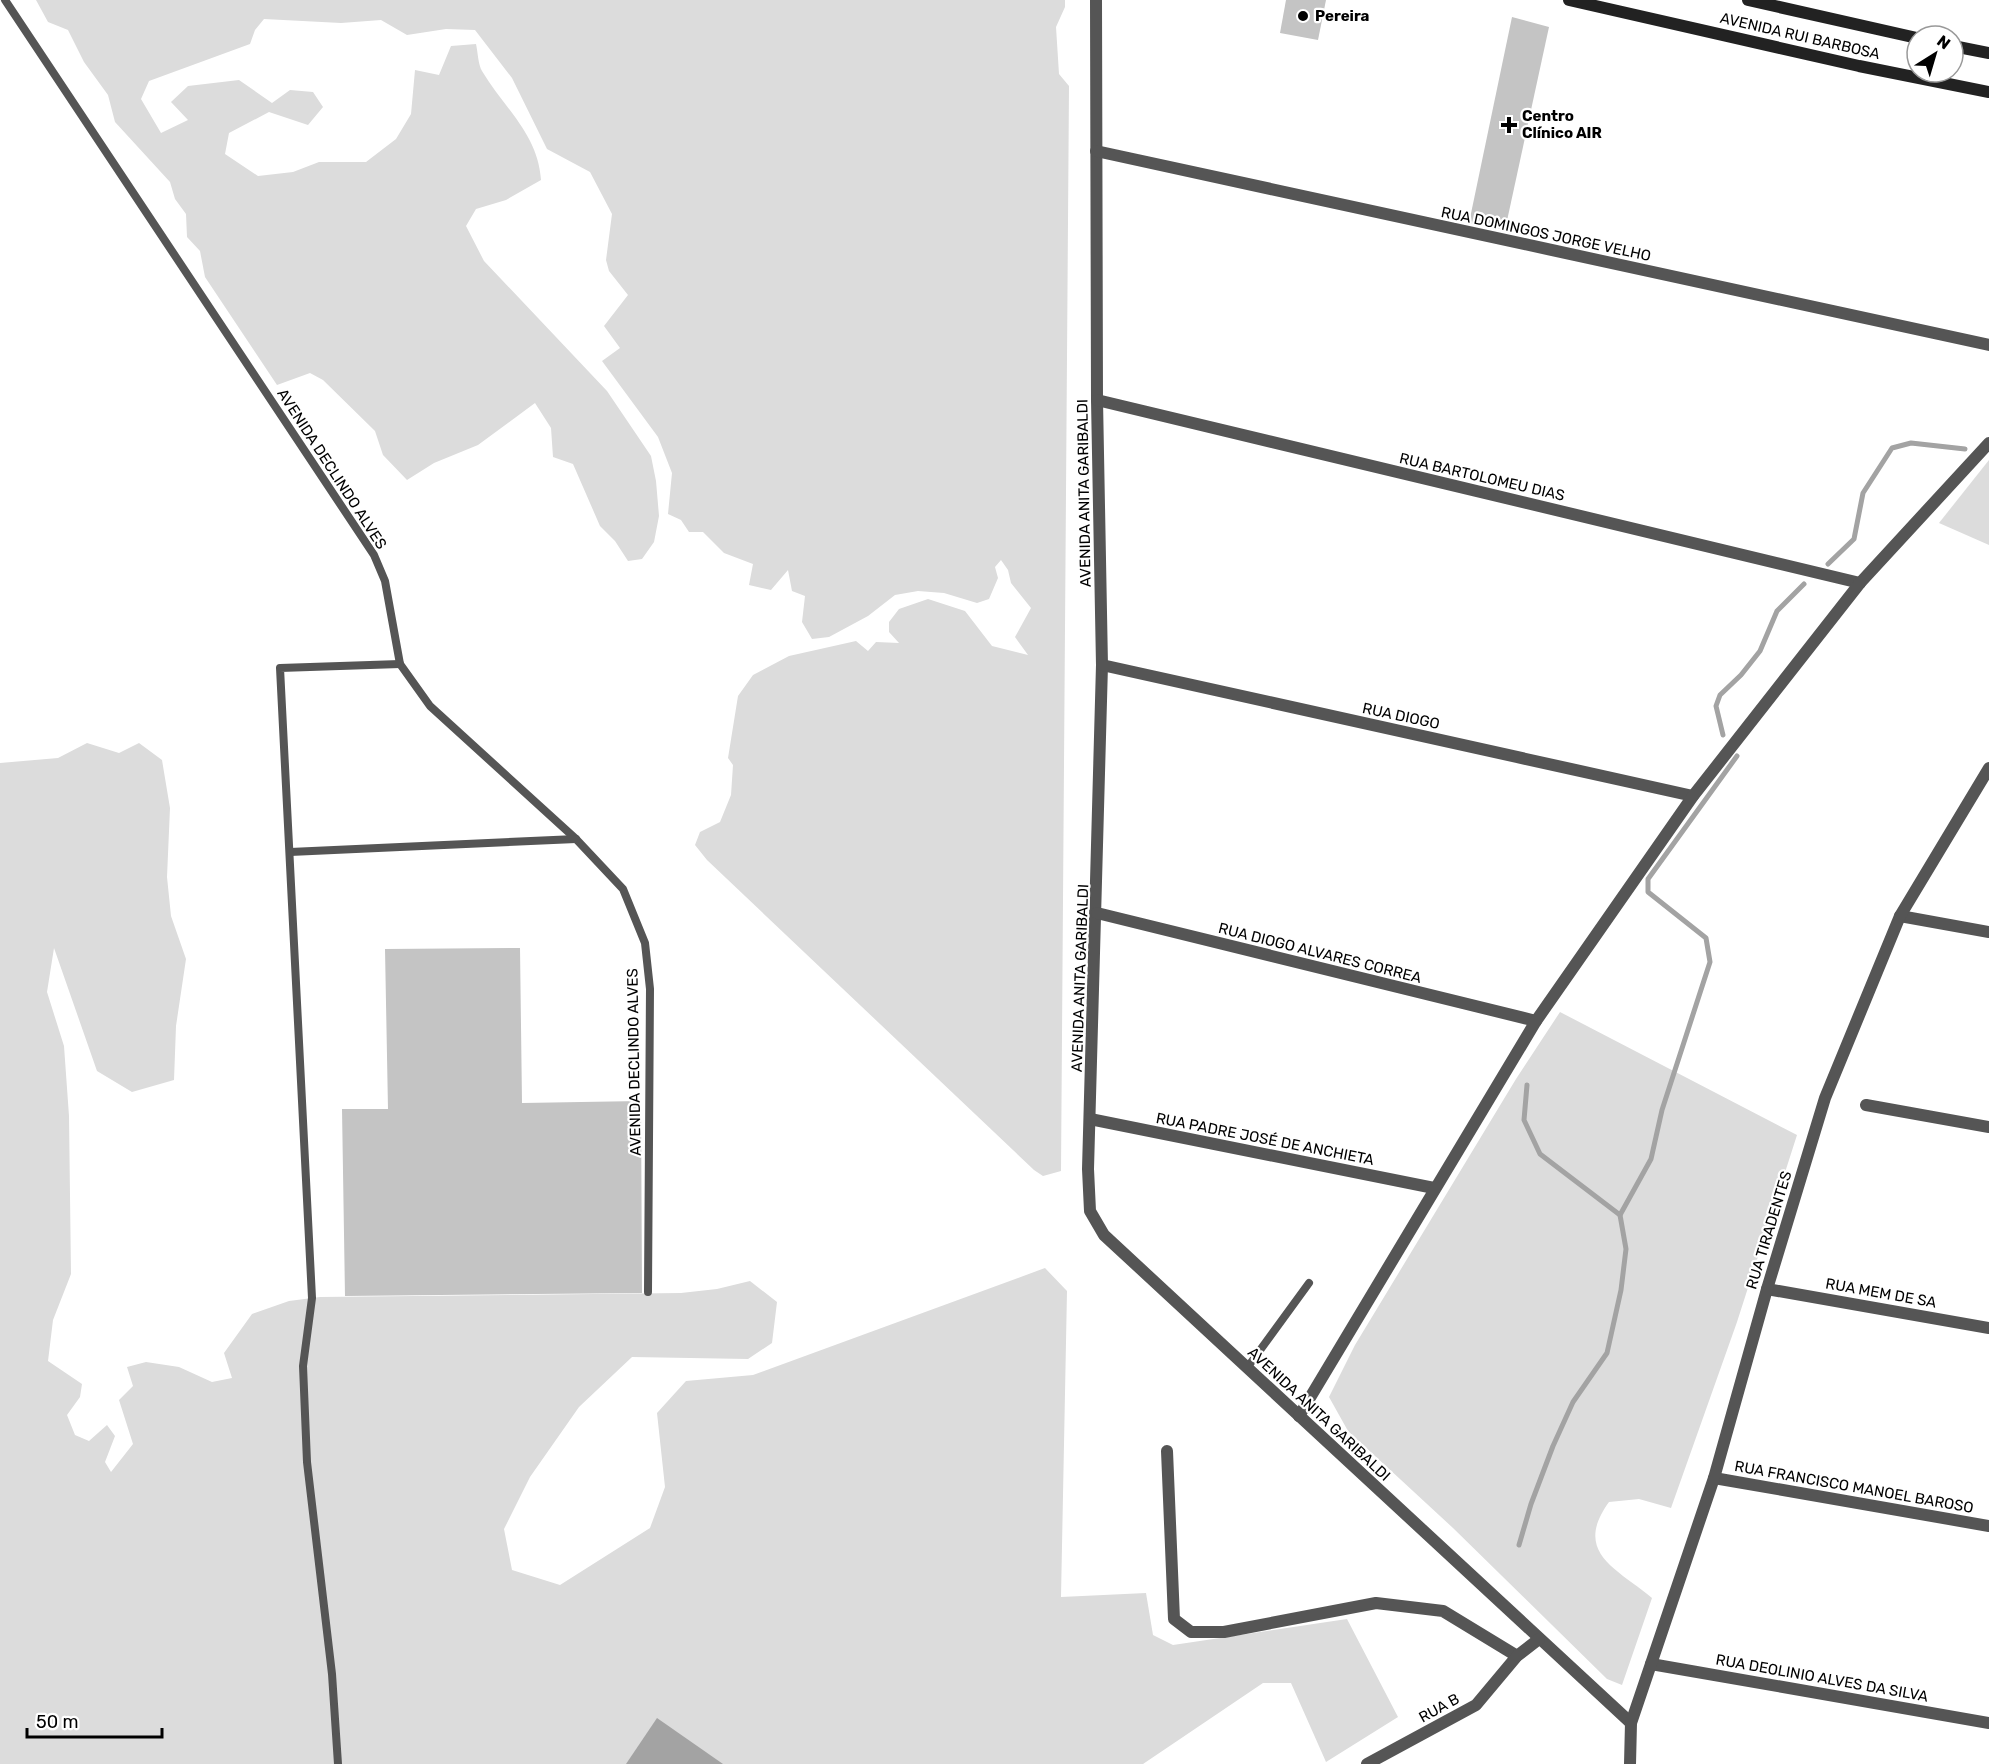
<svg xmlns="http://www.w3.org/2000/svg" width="1989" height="1764" viewBox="0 0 1989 1764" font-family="Rubik,sans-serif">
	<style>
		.green { fill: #dcdcdc }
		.water { fill: #a3a3a3 }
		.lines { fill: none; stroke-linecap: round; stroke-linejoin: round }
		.stream { stroke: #a3a3a3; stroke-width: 5 }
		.building { fill: #c4c4c4 }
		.service { stroke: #555; stroke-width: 8 }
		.minor { stroke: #555; stroke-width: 12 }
		.secondary { stroke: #222; stroke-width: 12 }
		.poi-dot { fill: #000; stroke: #fff; stroke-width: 2 }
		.labels { text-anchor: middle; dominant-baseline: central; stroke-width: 4.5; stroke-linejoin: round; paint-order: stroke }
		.poi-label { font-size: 15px; font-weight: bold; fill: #000; stroke: #fff; text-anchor: start }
		.street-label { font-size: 15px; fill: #000; stroke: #fff }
	</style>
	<rect width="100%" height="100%" fill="#fff"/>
	<!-- green -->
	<g class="green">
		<path d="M36,0H1065V7L1056,27L1059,74L1069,86L1061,1171L1043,1176L1034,1170L707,860L695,845L700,832L720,822L731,795L733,765L728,758L738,696L753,675L789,656L856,641L868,651L876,642L899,643L889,632V622L899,609L928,599L965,611L992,646L1028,655L1015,637L1031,608L1011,583L1008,570L1001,560L995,567L998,578L989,599L977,603L944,593L918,591L895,595L868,616L829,637L812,639L802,622L805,596L792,591L788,570L771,590L749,585L753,564L724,553L703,532H689L681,520L668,514L672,473L658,437L602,361L620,348L604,326L628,295L609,271L606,260L612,214L590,172L547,149L512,78L475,30L446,29L407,35L381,20L341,23L264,19L255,30L250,44L149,81L141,99L161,133L188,120L171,102L188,86L239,80L272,103L290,90L313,92L323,107L308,125L269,112L229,133L225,154L258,176L293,172L319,162H366L396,139L411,114L415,70L439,75L451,46L476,44C478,53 478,64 482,71C504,108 538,134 541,180L506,200L476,209L466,226L484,261L607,391L651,456L656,481L659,516L654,542L642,559L628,561L615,541L600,526L573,464L553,457L551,428L535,403L478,445L434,463L407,480L383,455L375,431L323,380L310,373L277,385L205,277L200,251L187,237L186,214L175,199L170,182L115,122L108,95L84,62L68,30L48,22Z"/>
		<path d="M1989,460V545L1939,523Z"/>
		<path d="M87,743L119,753L139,743L162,760L170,808L167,877L171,916L186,959L176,1026L174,1080L132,1092L97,1071L54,948L47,992L64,1046L69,1116L71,1274L53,1320L48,1361L82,1384L80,1397L67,1415L75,1435L89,1441L107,1425L115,1436L105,1462L111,1472L133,1444L119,1400L133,1386L127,1367L146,1362L179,1367L212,1382L232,1378L224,1353L252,1314L289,1301L320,1297L681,1293L717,1289L750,1281L777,1302L772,1343L748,1359L632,1357L579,1407L530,1477L504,1529L512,1570L560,1585L650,1528L665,1487L657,1413L686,1381L753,1375L1045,1268L1067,1291L1061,1597L1146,1593L1153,1635L1173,1645L1347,1619L1398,1717L1326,1762L1291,1683H1263L1143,1764H0V763L58,758Z"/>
		<path d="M1560,1012L1797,1135L1737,1322L1671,1508L1639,1499L1609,1502C1572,1553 1618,1569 1652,1598L1622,1685L1607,1679L1453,1528L1348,1431L1329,1397L1355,1345L1516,1079Z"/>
	</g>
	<!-- water -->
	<path class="water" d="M657,1718L723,1764H626Z"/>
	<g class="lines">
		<!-- stream -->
		<g class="stream">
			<path d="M1828,564L1854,539L1863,493L1892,448L1911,443L1965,449"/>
			<path d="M1723,735L1716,706L1720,695L1741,675L1760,651L1777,611L1804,584"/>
			<path d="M1527,1085L1524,1120L1540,1154L1620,1215"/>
			<path d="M1519,1545L1531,1504L1553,1446L1573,1402L1607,1353L1621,1290L1626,1249L1620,1215L1651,1159L1662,1110L1710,962L1706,938L1648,892V879L1737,756"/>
		</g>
	</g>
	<!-- building -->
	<g class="building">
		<path d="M1286,0H1326L1318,40L1280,33Z"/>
		<path d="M1512,17L1549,27L1505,230L1469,223Z"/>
		<path d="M520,948L522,1103L641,1101L642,1293L345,1296L342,1109H388L385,949Z"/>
	</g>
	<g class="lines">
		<!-- service -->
		<g class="service">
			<path d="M5,0L374,555L385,581L400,664L430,706L576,839L623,889L645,943L650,989L648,1292"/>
			<path d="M290,852L576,839"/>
			<path d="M1247,1368L1309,1283"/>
			<path d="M338,1764L332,1674L307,1462L303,1366L312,1298L280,668L400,664"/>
		</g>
		<!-- minor -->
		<g class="minor">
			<path d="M1096,0L1097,400L1102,665L1088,1169L1090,1211L1104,1235L1631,1723"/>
			<path d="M1096,151L1989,345"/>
			<path d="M1097,400L1860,583"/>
			<path d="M1102,665L1693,796"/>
			<path d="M1097,913L1536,1021"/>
			<path d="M1900,916L1989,932"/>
			<path d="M1866,1105L1989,1127"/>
			<path d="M1090,1119L1434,1188"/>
			<path d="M1767,1289L1989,1328"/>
			<path d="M1299,1416L1536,1021L1693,796L1860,583L1989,443"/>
			<path d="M1167,1451L1174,1619L1191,1632H1224L1376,1603L1443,1611L1517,1656"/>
			<path d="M1714,1478L1989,1526"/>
			<path d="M1651,1664L1989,1723"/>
			<path d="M1367,1764L1476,1705L1517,1656L1539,1639"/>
			<path d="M1630,1764L1631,1723L1714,1478L1767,1289L1825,1098L1900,916L1989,768"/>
		</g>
		<!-- secondary -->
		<g class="secondary">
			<path d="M1569,0L1859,66L1989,92"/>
			<path d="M1748,0L1917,38"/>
			<path d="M1953,46L1989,53"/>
		</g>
	</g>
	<!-- markers -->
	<g class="poi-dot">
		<circle cx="1303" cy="16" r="6"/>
		<path d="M1506 116h6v6h6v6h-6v6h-6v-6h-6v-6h6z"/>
	</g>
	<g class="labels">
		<!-- poi labels -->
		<g class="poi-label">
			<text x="1315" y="16">Pereira</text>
			<text x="1522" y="116">Centro<tspan x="1522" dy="17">Clínico AIR</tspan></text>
		</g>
		<!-- street labels -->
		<g class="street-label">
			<text transform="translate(1800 36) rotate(13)">AVENIDA RUI BARBOSA</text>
			<text transform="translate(1546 234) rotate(12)">RUA DOMINGOS JORGE VELHO</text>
			<text transform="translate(332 469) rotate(57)">AVENIDA DECLINDO ALVES</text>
			<text transform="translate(1482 477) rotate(13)">RUA BARTOLOMEU DIAS</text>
			<text transform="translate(1084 493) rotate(-91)">AVENIDA ANITA GARIBALDI</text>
			<text transform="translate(1401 716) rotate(12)">RUA DIOGO</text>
			<text transform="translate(1320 953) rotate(14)">RUA DIOGO ALVARES CORREA</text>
			<text transform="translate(1080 978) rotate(-88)">AVENIDA ANITA GARIBALDI</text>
			<text transform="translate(634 1062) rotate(-91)">AVENIDA DECLINDO ALVES</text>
			<text transform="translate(1265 1139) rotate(11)">RUA PADRE JOSÉ DE ANCHIETA</text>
			<text transform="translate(1769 1230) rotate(-73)">RUA TIRADENTES</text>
			<text transform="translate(1881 1293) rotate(10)">RUA MEM DE SA</text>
			<text transform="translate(1319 1414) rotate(43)">AVENIDA ANITA GARIBALDI</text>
			<text transform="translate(1854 1487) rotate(10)">RUA FRANCISCO MANOEL BAROSO</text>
			<text transform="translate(1822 1678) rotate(10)">RUA DEOLINIO ALVES DA SILVA</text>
			<text transform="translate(1439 1708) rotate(-29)">RUA B</text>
		</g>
	</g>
	<!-- north arrow -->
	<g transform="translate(1935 54) rotate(37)"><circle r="28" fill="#ffffff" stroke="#999999" stroke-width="1.5"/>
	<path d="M0-4.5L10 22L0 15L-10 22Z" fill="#000000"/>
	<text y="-9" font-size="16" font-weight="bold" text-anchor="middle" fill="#000000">N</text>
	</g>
	<!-- scale -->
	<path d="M27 1728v9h135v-9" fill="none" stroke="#000000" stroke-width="3"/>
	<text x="36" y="1728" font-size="18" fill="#000000" stroke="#ffffff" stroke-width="4.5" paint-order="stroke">50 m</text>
</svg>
